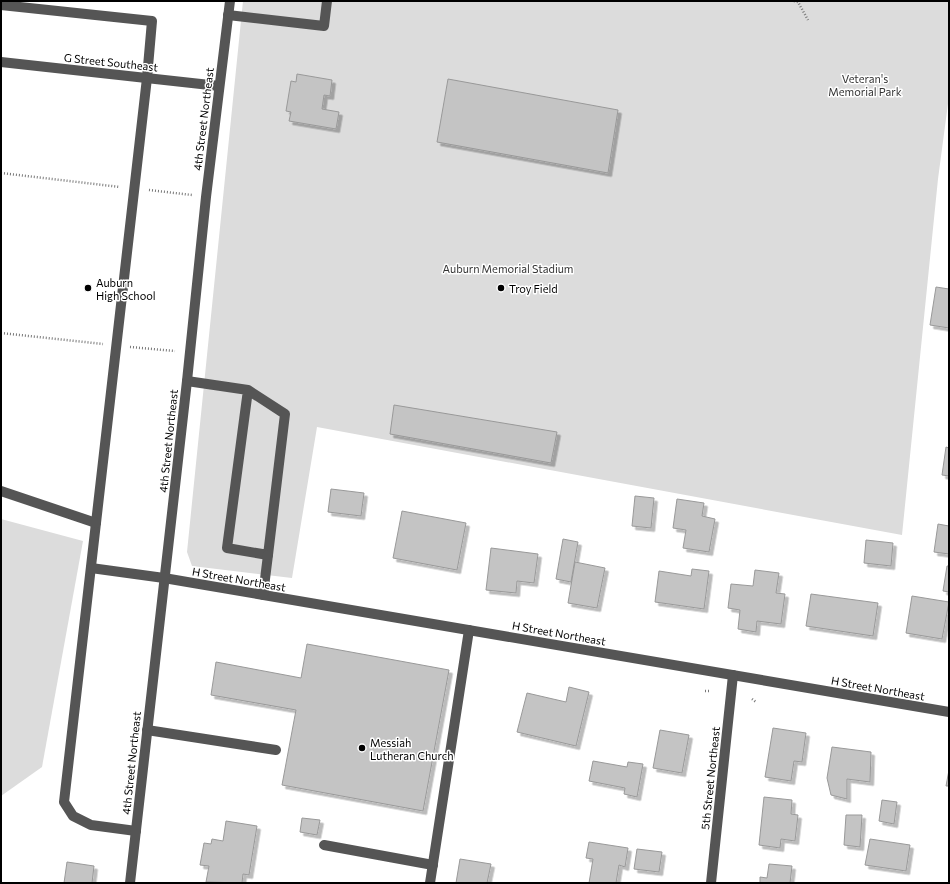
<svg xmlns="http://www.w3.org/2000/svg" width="950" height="884" viewBox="0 0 950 884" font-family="Commissioner,sans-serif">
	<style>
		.green { fill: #dcdcdc }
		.building { fill: #c4c4c4; stroke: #999; filter: url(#shadow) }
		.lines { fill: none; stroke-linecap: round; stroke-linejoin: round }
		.path { stroke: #777; stroke-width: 2.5; stroke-dasharray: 1 2; stroke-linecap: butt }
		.minor { stroke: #555; stroke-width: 10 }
		.poi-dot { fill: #000; stroke: #fff; stroke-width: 1.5 }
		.labels { text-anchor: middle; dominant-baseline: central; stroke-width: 3; stroke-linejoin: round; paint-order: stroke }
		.street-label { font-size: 11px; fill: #000; stroke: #fff }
		.park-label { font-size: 11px; fill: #333; stroke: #fff }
		.poi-label { font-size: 11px; fill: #000; stroke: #fff; text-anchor: start }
	</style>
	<defs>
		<filter id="shadow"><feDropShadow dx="3.5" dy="3.5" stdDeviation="0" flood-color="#0004"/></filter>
	</defs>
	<rect width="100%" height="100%" fill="#fff"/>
	<!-- green -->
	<g class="green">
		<path d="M243,1H949V96L938,179L902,535L317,427L292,578L192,566L187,552Z"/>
		<path d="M1,519L83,541L42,767L1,796Z"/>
	</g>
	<!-- building -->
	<g class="building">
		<path d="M297,74L332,80L330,96L324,95L322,109L339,112L336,129L289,121L291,112L286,111L291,81L296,82Z"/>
		<path d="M448,79L618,110L608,173L437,142Z"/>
		<path d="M936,287L949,289V328L930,325Z"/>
		<path d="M394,405L557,432L551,463L390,434Z"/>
		<path d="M946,447L949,448V476L942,475Z"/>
		<path d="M331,489L364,493L361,516L328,512Z"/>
		<path d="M635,496L654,498L651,528L632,526Z"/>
		<path d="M677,499L704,503L702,516L715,519L709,552L683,548L686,530L673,528Z"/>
		<path d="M402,511L466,523L457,570L393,558Z"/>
		<path d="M938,524L949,526V554L934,552Z"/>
		<path d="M563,539L578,542L571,582L556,579Z"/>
		<path d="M866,540L893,543L891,566L864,563Z"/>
		<path d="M491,548L538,554L534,583L517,581L516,593L486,590Z"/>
		<path d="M575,562L605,568L597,608L568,603Z"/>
		<path d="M947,566H949V592L943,591Z"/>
		<path d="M692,569L709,571L704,609L655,602L659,571L691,576Z"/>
		<path d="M755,570L779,573L776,593L785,594L781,624L757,621L756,632L738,629L740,610L728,608L731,584L753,586Z"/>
		<path d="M811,594L878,603L873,636L806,626Z"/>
		<path d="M912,596L949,602L942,639L906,633Z"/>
		<path d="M307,644L449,670L423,811L282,785L296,710L211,695L216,662L301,678Z"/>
		<path d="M569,687L589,692L576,746L517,732L527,693L566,702Z"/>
		<path d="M773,728L806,733L802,762L794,761L791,781L765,777Z"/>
		<path d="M660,730L689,735L682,773L653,768Z"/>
		<path d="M832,747L871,752L870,782L847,779V799L831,795L827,778Z"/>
		<path d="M593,761L627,767L628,762L643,764L637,797L624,794L625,788L589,781Z"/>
		<path d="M949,770V786H946Z"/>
		<path d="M764,797L792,800L791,814L798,815L795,841L781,839L780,848L759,845Z"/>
		<path d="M882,800L897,802L894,824L879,821Z"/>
		<path d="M846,815H862L860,847L844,845Z"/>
		<path d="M302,818L320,820L317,835L300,832Z"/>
		<path d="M226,821L257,826L249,875L243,874L242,883L206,882L209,866L200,865L204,843L211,844L212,839L223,841Z"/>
		<path d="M870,839L910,845L906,871L865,865Z"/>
		<path d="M589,842L628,848L625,867L619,865L616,883H589L593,859L586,858Z"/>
		<path d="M637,849L662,852L659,872L634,869Z"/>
		<path d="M460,859L491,864L487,883H456Z"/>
		<path d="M67,862L94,866L92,883H64Z"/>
		<path d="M769,864L792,866L790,883H760V877L767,878Z"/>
	</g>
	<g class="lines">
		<!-- path -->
		<g class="path">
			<path d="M794,1L798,2L808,20"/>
			<path d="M1,173L120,187"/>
			<path d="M149,190L192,195"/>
			<path d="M1,333L103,344"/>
			<path d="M130,347L175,351"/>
			<path d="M705,691H709"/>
			<path d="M752,699L756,702"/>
		</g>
		<!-- minor -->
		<g class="minor">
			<path d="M1,5L152,21L147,78L64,802L73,816L91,825L136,831"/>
			<path d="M228,15L324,26L327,1"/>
			<path d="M1,62L219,86"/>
			<path d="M187,381L248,390L285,414L268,555L227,548L248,390"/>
			<path d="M1,491L96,523"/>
			<path d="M91,568L164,578L949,712"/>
			<path d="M263,595L268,555"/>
			<path d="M147,730L276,750"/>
			<path d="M324,845L433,865"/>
			<path d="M130,883L187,381L206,197L230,1"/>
			<path d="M430,883L469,630"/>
			<path d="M711,883L733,675"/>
		</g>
	</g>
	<!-- markers -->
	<g class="poi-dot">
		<circle cx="88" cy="288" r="4"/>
		<circle cx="501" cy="288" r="4"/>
		<circle cx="362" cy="748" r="4"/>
	</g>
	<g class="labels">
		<!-- street labels -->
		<g class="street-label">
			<text transform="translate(111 62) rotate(6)">G Street Southeast</text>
			<text transform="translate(203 119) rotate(-83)">4th Street Northeast</text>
			<text transform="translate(168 441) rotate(-84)">4th Street Northeast</text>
			<text transform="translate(239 579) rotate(10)">H Street Northeast</text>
			<text transform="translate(559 633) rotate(10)">H Street Northeast</text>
			<text transform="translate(878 688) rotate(10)">H Street Northeast</text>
			<text transform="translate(131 763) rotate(-84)">4th Street Northeast</text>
			<text transform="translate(710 778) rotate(-84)">5th Street Northeast</text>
		</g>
		<!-- park labels -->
		<g class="park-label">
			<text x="865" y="78">Veteran's<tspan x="865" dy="13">Memorial Park</tspan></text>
			<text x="508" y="268">Auburn Memorial Stadium</text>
		</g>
		<!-- poi labels -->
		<g class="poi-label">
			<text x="96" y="282">Auburn<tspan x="96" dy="13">High School</tspan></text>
			<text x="509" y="288">Troy Field</text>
			<text x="370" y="742">Messiah<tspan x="370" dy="13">Lutheran Church</tspan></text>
		</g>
	</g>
	<!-- border -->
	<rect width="950" height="884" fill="none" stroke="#000000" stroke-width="4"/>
</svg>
